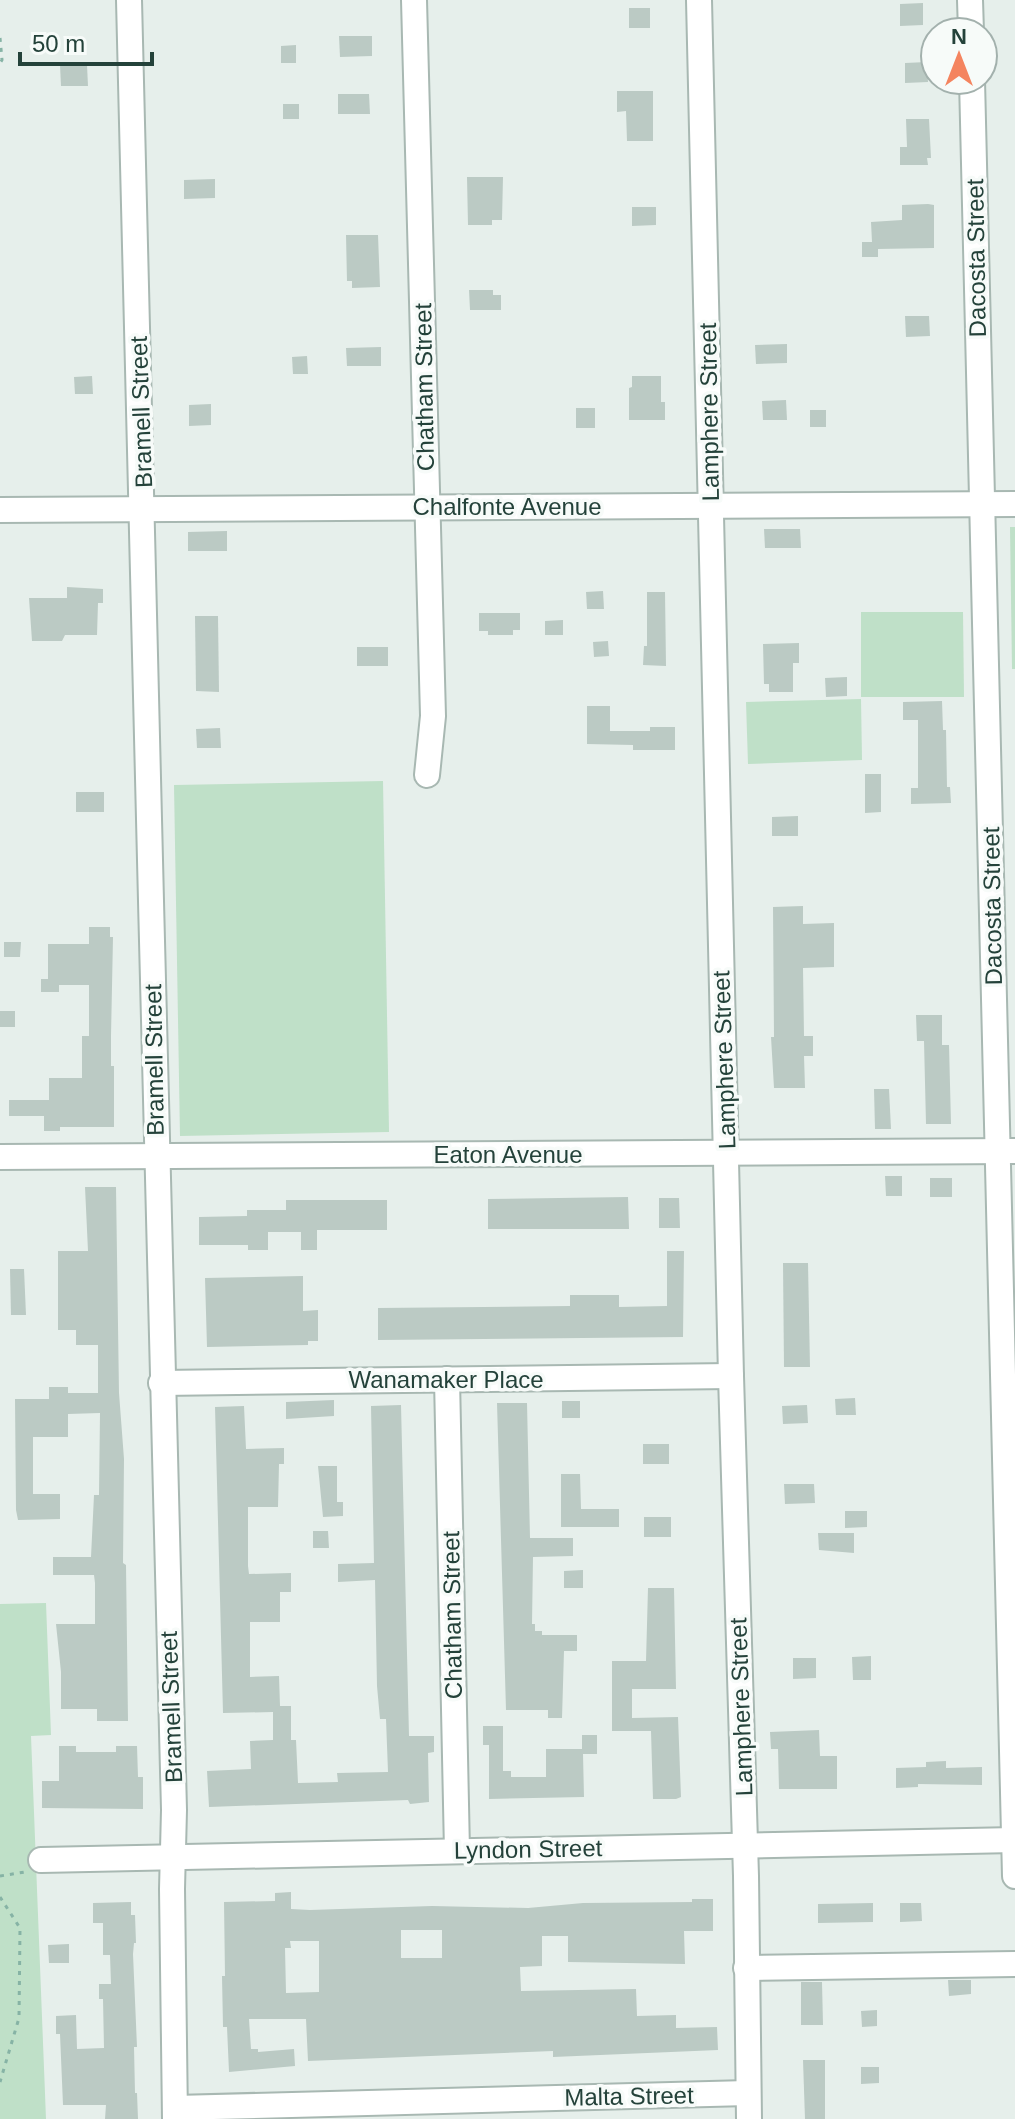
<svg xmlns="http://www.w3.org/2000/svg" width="1015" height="2119" viewBox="0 0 1015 2119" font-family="Helvetica,sans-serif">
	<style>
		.green { fill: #bfe0c8 }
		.building { fill: #bbcac4; fill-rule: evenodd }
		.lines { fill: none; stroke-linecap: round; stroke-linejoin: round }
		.minor-casing { stroke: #a8b8b2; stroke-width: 28 }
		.path { stroke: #86b3a5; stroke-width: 3; stroke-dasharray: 4 6; stroke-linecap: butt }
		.minor { stroke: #fff; stroke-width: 24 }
		.labels { text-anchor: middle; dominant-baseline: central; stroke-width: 7; stroke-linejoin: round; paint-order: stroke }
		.street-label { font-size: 24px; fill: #24423a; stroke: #f7fbf9 }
	</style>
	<rect width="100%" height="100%" fill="#e6efeb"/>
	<!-- green -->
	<g class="green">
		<path d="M1010,527H1015V669H1012Z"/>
		<path d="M861,612H963L964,697H861Z"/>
		<path d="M861,699L862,760L748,764L746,702Z"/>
		<path d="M383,781L389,1132L180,1136L174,785Z"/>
		<path d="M46,1603L51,1735L31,1736L46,2119H0V1604Z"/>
	</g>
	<!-- building -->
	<g class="building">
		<path d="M923,3V25L900,26V4Z"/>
		<rect x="629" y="8" width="21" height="20"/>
		<path d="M339,36H372V56L340,57Z"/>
		<path d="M296,45V63H281V46Z"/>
		<path d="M927,62L928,82L905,83V63Z"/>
		<path d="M60,65H87L88,86H61Z"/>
		<path d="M617,91H653V141H627L626,111L617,112Z"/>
		<path d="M338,94H369L370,114H338Z"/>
		<rect x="283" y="104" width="16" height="15"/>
		<path d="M906,119H929L931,158H927L928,165H900V147H907Z"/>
		<path d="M467,177H503L502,220H492V225H468Z"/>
		<path d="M215,179V198L184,199V180Z"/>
		<path d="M928,204L934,205V248L878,249V257H862V242H872L871,222L902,220V205Z"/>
		<path d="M632,207H656V225L632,226Z"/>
		<path d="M346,235H378L380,287L352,288V281H347Z"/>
		<path d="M469,290H493V295H501V310H470Z"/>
		<path d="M905,316H929L930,336L906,337Z"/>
		<path d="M787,344V363L756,364L755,345Z"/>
		<path d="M381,347V366H347L346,348Z"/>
		<path d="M307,356L308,374H293L292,357Z"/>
		<path d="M92,376L93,394H75L74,377Z"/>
		<path d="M632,376H661V402H665V420H629V388L632,387Z"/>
		<path d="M786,400L787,420H763L762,401Z"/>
		<path d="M211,404V425L189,426V405Z"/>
		<rect x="576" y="408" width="19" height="20"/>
		<rect x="810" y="410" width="16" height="17"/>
		<path d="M764,529H800L801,548H765Z"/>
		<path d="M227,531V551H188V532Z"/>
		<path d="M67,587L103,589V603H98L97,635H65L62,641H32L29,598H67Z"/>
		<path d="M603,591L604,609H587L586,592Z"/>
		<path d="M647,592H665L666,666L643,665L644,646H647Z"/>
		<path d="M479,613H520V630H513V635H488V631H479Z"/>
		<path d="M195,616H218L219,692L196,691Z"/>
		<path d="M563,620V635H545V621Z"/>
		<path d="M608,641L609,656L594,657L593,642Z"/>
		<path d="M799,643V663H793V692H769V684H764L763,644Z"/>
		<rect x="357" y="647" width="31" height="19"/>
		<path d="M847,677V696L826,697L825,678Z"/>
		<path d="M942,701L943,730H946L947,787H950L951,803L911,804V788H918V720H903V702Z"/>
		<path d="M587,706H610V731H650V727H675V750H633V745L587,744Z"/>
		<path d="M220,728L221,748H197L196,729Z"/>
		<path d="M865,774H881V812L865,813Z"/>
		<rect x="76" y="792" width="28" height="20"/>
		<path d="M798,816V836H772V817Z"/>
		<path d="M803,906V924L834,923V967L803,968L804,1036H813V1056H804L805,1088H774L771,1037H774L773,907Z"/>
		<path d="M89,927H110V937H113L111,1036V1066H114V1127H60V1131H44V1116H9V1100H49V1078H82V1036H89V985H59V992H41V979H48V944H89Z"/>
		<path d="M4,942H21L20,957H4Z"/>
		<rect x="0" y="1011" width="15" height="16"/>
		<path d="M916,1015H942V1045H949L951,1124H926L924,1041H917Z"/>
		<path d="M874,1089H889L891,1129H875Z"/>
		<path d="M885,1176H902V1196H886Z"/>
		<rect x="930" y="1178" width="22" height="19"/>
		<path d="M85,1187H116L119,1393L124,1459L123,1563L126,1565L128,1721H97V1709H61V1672L56,1624H95V1583L94,1575H53V1557H91L94,1495H99L100,1413L68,1414V1437H33V1494H60V1519L18,1520L16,1510L15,1399H49V1387H68V1393H98V1345H76V1330H58V1251H88Z"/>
		<path d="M628,1197L629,1229H488V1199Z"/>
		<path d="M659,1198H679L680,1228H659Z"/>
		<path d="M286,1200H387V1230H317V1250H301V1232H268V1250H248V1245H199V1217L247,1216V1210H286Z"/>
		<path d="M667,1251H684L683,1337L378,1340V1308L570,1306V1295H619V1307L667,1306Z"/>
		<path d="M783,1263H808L810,1367H784Z"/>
		<path d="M10,1269H24L26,1315H11Z"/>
		<path d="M303,1276V1311L318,1310V1341H308V1345L207,1347L205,1278Z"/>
		<path d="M855,1398L856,1415H836L835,1399Z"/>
		<path d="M334,1400V1416L286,1419V1402Z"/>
		<rect x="562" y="1401" width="18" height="17"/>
		<path d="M497,1403H527L530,1538H573V1556L533,1557L532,1624H535V1631H542V1635H577V1651H564L562,1718H548V1710H506Z"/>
		<path d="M401,1405L409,1736H434V1752L428,1753L429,1802L410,1804L408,1800L209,1807L207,1771L251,1769L250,1741L273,1740V1712L223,1713L215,1407L244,1406L246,1449L284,1448V1464H279L278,1507H248V1566L249,1574L291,1573V1592H280V1622H250V1677L279,1676L280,1706H291V1740H296L298,1783L338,1782L337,1773L388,1772L386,1719H380L377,1686L375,1580L338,1582V1564L374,1563L371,1406Z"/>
		<path d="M807,1405L808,1423L783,1424L782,1406Z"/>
		<rect x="643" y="1444" width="26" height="20"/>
		<path d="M318,1466H337V1502H343V1516L323,1517Z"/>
		<path d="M561,1474H580L581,1509H619V1527H561Z"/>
		<path d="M784,1484H814L815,1503L785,1504Z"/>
		<path d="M845,1511H867V1527L845,1528Z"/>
		<rect x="644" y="1517" width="27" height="20"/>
		<path d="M313,1531H328L329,1548H313Z"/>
		<path d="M818,1533H854V1553L819,1550Z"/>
		<path d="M583,1570V1588H564V1571Z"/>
		<path d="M648,1588H674L676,1689H632V1718L678,1717L681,1797L676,1799H653L651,1731H612V1661H646Z"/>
		<path d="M871,1656V1680H853L852,1657Z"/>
		<path d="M793,1658H816V1678L793,1679Z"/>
		<path d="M483,1726H503V1771H511V1777H546V1749H582V1735H597V1754H583L584,1797L489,1799V1745H483Z"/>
		<path d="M819,1730L820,1756H837V1789H779L778,1749H771L770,1732Z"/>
		<path d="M59,1746H76V1752H116V1746H137L138,1777H143V1809L42,1808V1781H59Z"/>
		<path d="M946,1761V1768L982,1767V1785L918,1784V1787L896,1788V1768L926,1767V1762Z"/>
		<path d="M291,1892V1909L310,1910L432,1906L528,1908L583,1903L692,1902V1899H713V1931H684L685,1964L568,1962V1936H542V1966L520,1967L521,1991L636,1989L637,2016L676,2015V2028L717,2027L718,2050L553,2057V2051L308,2061L306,2019H249L251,2049H258V2052L294,2049L295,2066L229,2072L227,2027H223L222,1976H225L224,1902L275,1901V1893ZM401,1930H442V1958H401ZM290,1941H319V1992L286,1993L285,1948H291Z"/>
		<path d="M131,1902V1915H135L136,1943H134L133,1954L137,2047H134L135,2093H137L138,2119H105L106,2105H63L60,2034H56V2016L76,2015L77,2049L104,2048L103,1999H99V1984H111L110,1955H103V1923H93V1903Z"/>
		<path d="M873,1903V1922L818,1923V1904Z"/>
		<path d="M900,1903H921L922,1921L900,1922Z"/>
		<path d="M69,1944V1963H49L48,1945Z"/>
		<path d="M948,1980H971V1994L949,1996Z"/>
		<path d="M801,1982H822L823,2025H801Z"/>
		<path d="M877,2010V2026L862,2027L861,2011Z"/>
		<path d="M803,2060H825V2119H805Z"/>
		<path d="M861,2067H879V2083L861,2084Z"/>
	</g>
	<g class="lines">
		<!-- minor casing -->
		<g class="minor-casing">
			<g id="minor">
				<path d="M129,0C146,603 156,1207 174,1810L172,1889L175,2119"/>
				<path d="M414,0L433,716L427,775"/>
				<path d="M699,0L731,1376L746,1876L749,2119"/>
				<path d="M970,0L971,32"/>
				<path d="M972,80L1015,1876"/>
				<path d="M0,510L1015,504"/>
				<path d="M0,1157L1015,1151"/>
				<path d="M447,1379L457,1851"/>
				<path d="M161,1383L731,1376"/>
				<path d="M41,1860L1015,1840"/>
				<path d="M746,1968L1015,1964"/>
				<path d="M175,2108L748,2093"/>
			</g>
		</g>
		<!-- path -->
		<g class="path">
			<path d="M0,38L2,60L0,63"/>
			<path d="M0,1876L25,1872"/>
			<path d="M0,1897L20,1928L19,2018L0,2082"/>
		</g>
		<!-- minor -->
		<use href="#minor" class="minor"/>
	</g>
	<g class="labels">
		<!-- street labels -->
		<g class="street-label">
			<text transform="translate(976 258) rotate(-91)">Dacosta Street</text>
			<text transform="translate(424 387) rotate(-91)">Chatham Street</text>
			<text transform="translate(141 412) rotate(-92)">Bramell Street</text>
			<text transform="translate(709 412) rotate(-91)">Lamphere Street</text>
			<text x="507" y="506">Chalfonte Avenue</text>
			<text transform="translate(992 906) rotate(-91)">Dacosta Street</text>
			<text transform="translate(154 1060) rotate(-91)">Bramell Street</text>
			<text transform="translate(724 1060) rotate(-92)">Lamphere Street</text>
			<text x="508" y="1154">Eaton Avenue</text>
			<text x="446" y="1379">Wanamaker Place</text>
			<text transform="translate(452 1615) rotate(-91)">Chatham Street</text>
			<text transform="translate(171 1707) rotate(-92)">Bramell Street</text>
			<text transform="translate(741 1707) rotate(-92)">Lamphere Street</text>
			<text transform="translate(528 1849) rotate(-1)">Lyndon Street</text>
			<text transform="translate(629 2096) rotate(-1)">Malta Street</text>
		</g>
	</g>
	<!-- north arrow -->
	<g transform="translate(959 56)"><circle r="38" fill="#f7fbf9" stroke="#a3b1ad" stroke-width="2"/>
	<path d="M0-6L14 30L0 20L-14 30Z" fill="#f4845f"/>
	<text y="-12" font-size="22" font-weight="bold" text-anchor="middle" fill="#24423a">N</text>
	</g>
	<!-- scale -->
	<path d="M20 52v12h132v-12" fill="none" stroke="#24423a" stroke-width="4"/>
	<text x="32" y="52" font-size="24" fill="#24423a" stroke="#f7fbf9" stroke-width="6" paint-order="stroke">50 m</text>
</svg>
